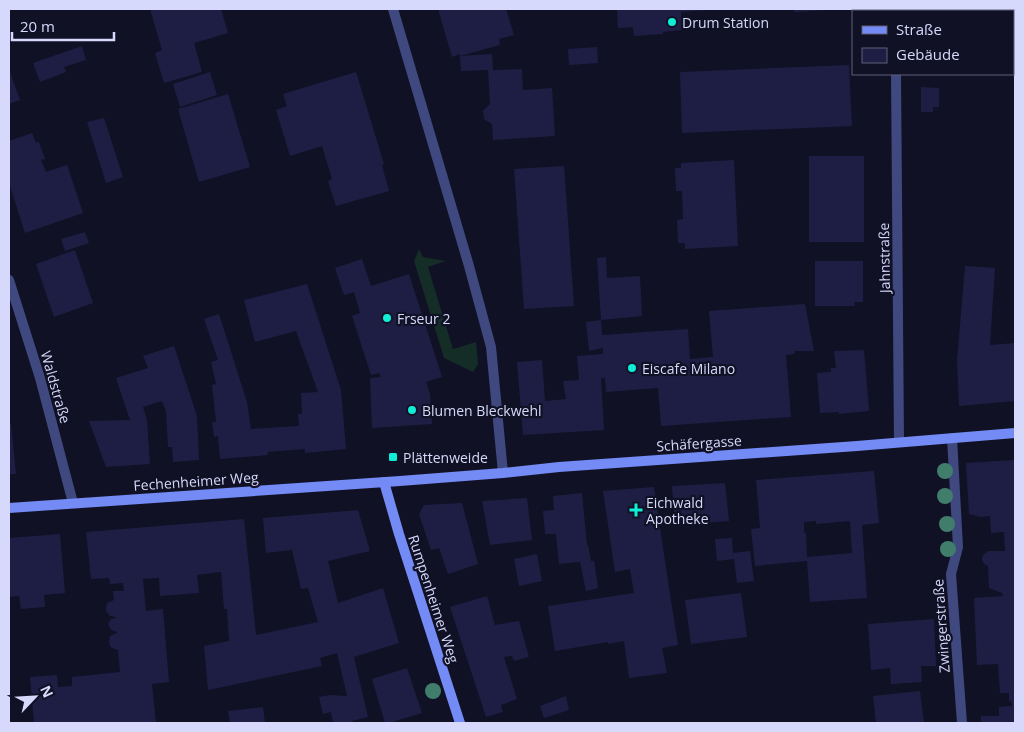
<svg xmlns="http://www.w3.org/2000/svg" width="1024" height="732" viewBox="0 0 1024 732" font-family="'Open Sans',sans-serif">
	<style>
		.green { fill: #142d27 }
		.building { fill: #1e1e44; fill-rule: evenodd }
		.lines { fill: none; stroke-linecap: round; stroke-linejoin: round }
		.street { stroke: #3f4980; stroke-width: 10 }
		.secondary { stroke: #748af5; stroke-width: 10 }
		.tree { fill: #407e6b }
		.poi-dot { fill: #11eed8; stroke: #101124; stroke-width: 2 }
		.labels { text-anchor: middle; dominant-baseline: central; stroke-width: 4.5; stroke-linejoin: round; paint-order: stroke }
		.poi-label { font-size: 14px; fill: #d6d9fc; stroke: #101124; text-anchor: start }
		.street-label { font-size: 14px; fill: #d6d9fc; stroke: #101124 }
	</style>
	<rect width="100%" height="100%" fill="#101124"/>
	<!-- green -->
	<path class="green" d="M419,249L423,257L446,261L428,267L453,349L476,342L478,364L473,372L444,358L414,261Z"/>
	<!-- building -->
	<g class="building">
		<path d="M150,9H221L228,33L194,43L202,72L164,83L155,53L162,50Z"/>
		<path d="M438,9H506L514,35L499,39L500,45L460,56V54L452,57Z"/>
		<path d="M617,9H708V10L681,12L682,30L663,32V34L634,36L633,27L618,28Z"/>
		<path d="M794,9H829V10L794,12Z"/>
		<rect x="943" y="9" width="52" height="2"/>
		<path d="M82,46L86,60L64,67L66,72L40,82L33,63Z"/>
		<path d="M597,47L598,63L569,65L568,49Z"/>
		<path d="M492,54L493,70L522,69L523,90L552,88L555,136L493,140L492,124L484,119L483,111L490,104L488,70L461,71L460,56Z"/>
		<path d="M849,65L852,126L682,133L680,72Z"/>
		<path d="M9,69L20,100L9,104Z"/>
		<path d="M210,72L217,95L180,107L173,84Z"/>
		<path d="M356,72L384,164L382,165L389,191L336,206L328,181L332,179L322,146L290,156L276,110L287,106L283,94Z"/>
		<path d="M921,87L939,88V107H933V112H921Z"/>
		<path d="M228,94L250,167L199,182L178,109Z"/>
		<path d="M104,118L123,177L106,183L87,122Z"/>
		<path d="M32,133L36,143L39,142L45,159L41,160L46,172L67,165L83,213L25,233L9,183V141Z"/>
		<rect x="809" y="156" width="55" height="86"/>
		<path d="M734,160L738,246L685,249V243H678L677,220L683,219L682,191H676L675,168H681V163Z"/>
		<path d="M564,166L574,306L524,309L514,169Z"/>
		<path d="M85,232L89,243L65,251L61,239Z"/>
		<path d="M75,250L93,303L54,317L36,264Z"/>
		<path d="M606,257L607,278L640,276L642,316L601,320L597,258Z"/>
		<path d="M362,259L371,286L409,274L442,377L426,382L430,394L432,424L372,428L370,378L381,377L379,373L371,375L352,316L360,313L354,292L344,295L335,268Z"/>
		<path d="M815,261H863V302H854L855,306H815Z"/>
		<path d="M965,266L995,268L990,345L1015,343V401L959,406L957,361Z"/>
		<path d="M307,284L341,390L346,449L305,453V449L267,452L268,455L220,459L218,436L214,437L212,422H216L212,385L216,384L211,362L218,360L204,319L219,314L247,402L251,429L299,426L298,414H302L301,393L318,392L296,331L255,342L244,300Z"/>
		<path d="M805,304L814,351H795L794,354L786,355L791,417L661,426L658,388L606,392L605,378H601L604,430L523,435L517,362L542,360L545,401L566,399L563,381L579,380L577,356L603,354V348L589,351L586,322L601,320L602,335L688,329L690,359L713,357L709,311Z"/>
		<path d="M174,346L197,416L199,460L173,462L172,447H168L166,412L162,401L143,407L147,420L150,464L106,467L89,421L130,420L116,378L148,368L143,356Z"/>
		<path d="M864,350L869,411L839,414V412L820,413L817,373L831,372V368H836L834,351Z"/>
		<path d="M9,424H11L16,474H9Z"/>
		<path d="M1015,460V723H981V716H999V707L1012,706L1011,701H1009V693H1000L998,664L977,665L974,598L1003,596L1002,593L989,588L988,566L984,564L982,559L983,555L988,551H1005L1004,532L991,533L990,516L981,517L969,514L966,463Z"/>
		<path d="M874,471L879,523L862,525L867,598L810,602L807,561L755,566L751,529L760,528L756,480ZM816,521V524L850,521L852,553L807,557L806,533H804V522Z"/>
		<path d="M725,483L729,521L675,525L672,486Z"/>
		<path d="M654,487L669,588L678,645L662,648L667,673L629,678L624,641L608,644V642L555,651L548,606L634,593L630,569L615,572L603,491Z"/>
		<path d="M582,493L587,545H588L591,561H594L598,588L586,591L580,562L559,564L556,534H545L543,511L554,510L553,496Z"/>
		<path d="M527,498L532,540L490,545L482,501Z"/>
		<path d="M462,503L478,564L448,574L439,548L431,550L419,514L424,505Z"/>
		<path d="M358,510L370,551L328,561L338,603L383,588L399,643L354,657L368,717L352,721V723H333L331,712L323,714L319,697L330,695L347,696L337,653L320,658L322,666L208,690L204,646L229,641L227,609H224L221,572L197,575L199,593L160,596L159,578L143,579L146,611L163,609L169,682L152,684L156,723H34L30,677L57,675L58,687L72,686V677L120,672L118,650L112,648L110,646L109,641L110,636L117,633V632L111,630L108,624L111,619L116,618V617L110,616L106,611V608L107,603L114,600L113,591H124L123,583L110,584L109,578L91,579L86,532L244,519L256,635L318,622L308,588L301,589L292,550L266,553L263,518Z"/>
		<path d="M60,534L65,593L44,595L45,607L21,609L19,596L9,597V538Z"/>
		<path d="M732,538L733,553L750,551L754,581L737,583L734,559L717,561L715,539Z"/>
		<path d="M537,554L542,581L519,586L514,559Z"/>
		<path d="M741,593L747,637L691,644L685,600Z"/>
		<path d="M487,596L495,625L519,621L529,657L514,661L512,656L504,657L517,699L501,705L503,712L486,717L450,607Z"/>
		<path d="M934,619L936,666H921L922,682L891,684L890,668L871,670L868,624Z"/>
		<path d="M407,668L422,713L389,723H385L372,679Z"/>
		<path d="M920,691L924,723H876L873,696Z"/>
		<path d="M566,696L569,710L544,718L540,706Z"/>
		<path d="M263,707L265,723H230L228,711Z"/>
	</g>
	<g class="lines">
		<!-- street -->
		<g class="street">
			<path d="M393,9L469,266L491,347L503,473"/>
			<path d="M895,9V11"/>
			<path d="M896,74L899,442"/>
			<path d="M9,280L40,378L73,503"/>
			<path d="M952,438L958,547L951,574L962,723"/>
		</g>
		<!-- secondary -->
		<g class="secondary">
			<path d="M384,482L399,534L460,723"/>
			<path d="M9,508L400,481L503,473L559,467L857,446L1015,433"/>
		</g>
	</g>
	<!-- trees -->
	<g class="tree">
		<circle cx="945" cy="471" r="8"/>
		<circle cx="945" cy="496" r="8"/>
		<circle cx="947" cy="524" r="8"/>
		<circle cx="948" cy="549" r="8"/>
		<circle cx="433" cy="691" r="8"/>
	</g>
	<!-- markers -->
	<g class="poi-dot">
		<circle cx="672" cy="22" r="5"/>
		<circle cx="387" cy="318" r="5"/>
		<circle cx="632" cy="368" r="5"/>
		<circle cx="412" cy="410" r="5"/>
		<rect x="388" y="452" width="10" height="10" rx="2.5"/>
		<path d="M633.5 502.5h5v5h5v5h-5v5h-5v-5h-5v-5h5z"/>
	</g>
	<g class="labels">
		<!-- poi labels -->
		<g class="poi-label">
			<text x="682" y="22">Drum Station</text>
			<text x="397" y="318">Frseur 2</text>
			<text x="642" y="368">Eiscafe Milano</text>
			<text x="422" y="410">Blumen Bleckwehl</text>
			<text x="403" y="457">Plättenweide</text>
			<text x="646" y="502">Eichwald<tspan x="646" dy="16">Apotheke</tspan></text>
		</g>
		<!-- street labels -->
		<g class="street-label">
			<text transform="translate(884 258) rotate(-91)">Jahnstraße</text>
			<text transform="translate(56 387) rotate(74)">Waldstraße</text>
			<text transform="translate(699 443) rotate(-4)">Schäfergasse</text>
			<text transform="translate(196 481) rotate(-4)">Fechenheimer Weg</text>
			<text transform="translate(434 599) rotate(72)">Rumpenheimer Weg</text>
			<text transform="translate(941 626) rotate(-94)">Zwingerstraße</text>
		</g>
	</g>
	<!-- border -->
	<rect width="1024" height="732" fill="none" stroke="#d6d9fc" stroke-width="20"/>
	<!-- legend -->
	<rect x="852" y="10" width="162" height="65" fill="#101124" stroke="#5f617a"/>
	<rect x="862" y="26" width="25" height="8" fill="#748af5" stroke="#5f617a"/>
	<text x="896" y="35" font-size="15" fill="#d6d9fc">Straße</text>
	<rect x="862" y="48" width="25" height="15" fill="#1e1e44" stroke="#5f617a"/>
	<text x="896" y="60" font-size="15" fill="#d6d9fc">Gebäude</text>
	<!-- north arrow -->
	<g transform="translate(35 697) rotate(65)" stroke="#101124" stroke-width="4" paint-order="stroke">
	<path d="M0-4L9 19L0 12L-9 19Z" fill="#d6d9fc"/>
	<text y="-8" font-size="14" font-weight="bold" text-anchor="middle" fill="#d6d9fc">N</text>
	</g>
	<!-- scale -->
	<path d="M12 32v8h102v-8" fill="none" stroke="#d6d9fc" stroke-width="2.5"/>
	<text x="20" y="32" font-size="15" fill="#d6d9fc" stroke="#101124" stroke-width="4" paint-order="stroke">20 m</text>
</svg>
